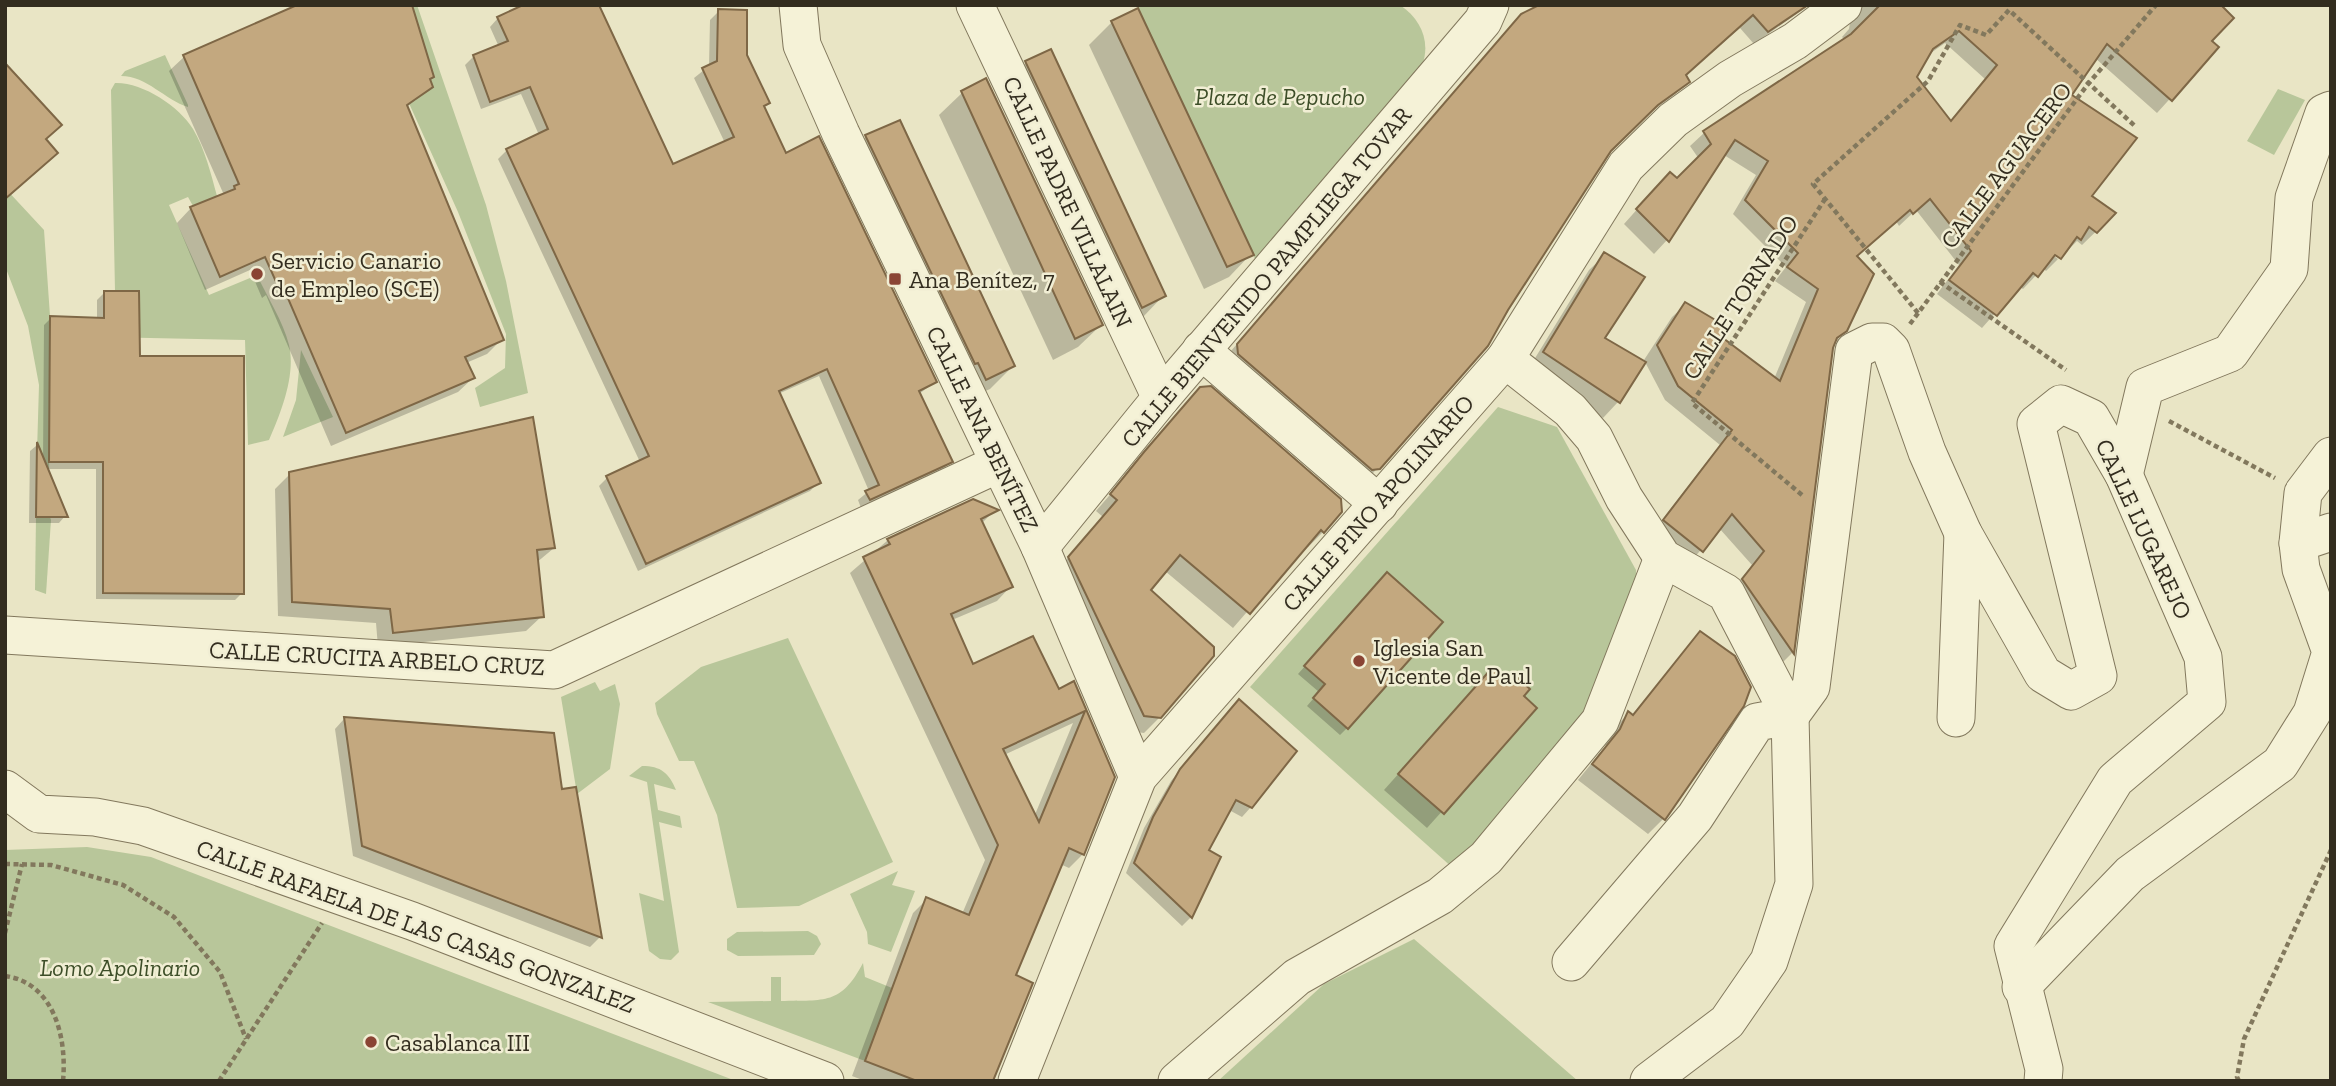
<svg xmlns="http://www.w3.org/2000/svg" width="2336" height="1086" viewBox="0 0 2336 1086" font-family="'Zilla Slab',serif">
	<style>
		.green { fill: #b8c69a }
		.shadow { fill: #0003; fill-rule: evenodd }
		.building { fill: #c3a87f; stroke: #7e6746; stroke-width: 2; fill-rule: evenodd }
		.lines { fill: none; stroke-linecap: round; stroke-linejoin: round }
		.street-casing { stroke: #82785d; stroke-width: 39 }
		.path { stroke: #82785d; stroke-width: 4.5; stroke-dasharray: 5 3.5; stroke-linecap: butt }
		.street { stroke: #f5f2d7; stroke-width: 37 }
		.poi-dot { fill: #8a4434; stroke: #f1eed4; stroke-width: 2.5 }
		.labels { text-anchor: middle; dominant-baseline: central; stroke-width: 5; stroke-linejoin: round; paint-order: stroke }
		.park-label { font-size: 24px; font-style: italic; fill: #3d4e28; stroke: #f1eed4 }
		.street-label { font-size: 24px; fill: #332d1f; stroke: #f1eed4 }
		.poi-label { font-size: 24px; fill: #332d1f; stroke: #f1eed4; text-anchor: start }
	</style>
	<rect width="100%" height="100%" fill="#e9e5c5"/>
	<!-- green -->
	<g class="green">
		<path d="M412,5H417L486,205L506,281L528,393L480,407L475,388L505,368L506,334L458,212L403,90L433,86L430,79L434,76Z"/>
		<path d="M1137,5H1400C1421,19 1431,42 1422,66L1256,261Z"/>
		<path d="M165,55L188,105V107C165,100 147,76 121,76L125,71Z"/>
		<path d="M115,83C142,82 179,106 193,129C205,149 211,174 217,196L193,206L188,197L169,205L209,295L257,275C267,297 283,321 289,345C296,375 281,413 269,440L248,445L245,340L103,337L139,322V291H115L111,90Z"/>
		<path d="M2278,89L2305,100L2274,155L2247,141Z"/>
		<path d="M5,188L44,230L50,316L49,485H36L39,385L28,326L5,266Z"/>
		<path d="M301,350L333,417L283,437L296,400Z"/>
		<path d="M1498,407L1557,427L1636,570L1637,598L1574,737L1454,869L1250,687Z"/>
		<path d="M36,517H50L51,520L46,594L35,590Z"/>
		<path d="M788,638L893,862L799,906L737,908L717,815L694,761H679L657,714L655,703L701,667Z"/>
		<path d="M595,682L600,691L615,684L620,704L610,769L577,794L561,697Z"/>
		<path d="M642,766C661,766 669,773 676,790L654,784L658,810L680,816L682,828L659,822L679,952L671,960L660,959L649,951L639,893L664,901L647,782L629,776Z"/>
		<path d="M87,847L151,857L736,1081H5V850Z"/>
		<path d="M898,871L892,885L915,891L891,952L868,944L867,932L850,894Z"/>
		<path d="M808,931L817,936L821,944L814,955L738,956L727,950V939L737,932Z"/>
		<path d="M1414,939L1578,1081H1218L1324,984Z"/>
		<path d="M863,963L865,977L892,988L865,1061L708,1002L771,1001V977H781V1001C825,1000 841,1005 863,963Z"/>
	</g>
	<!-- shadow -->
	<g class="shadow">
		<path d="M301,5L429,80L431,86L406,108L502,339L487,354L466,363L473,378L458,392L331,446L266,295L262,298L250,270L205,290L177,223L191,208L224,195L169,71L184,57Z"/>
		<path d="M1542,5H1809L1754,44L1740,28L1684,76L1688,82L1674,95L1643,118L1607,154L1487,345L1365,482L1224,359L1508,30Z"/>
		<path d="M1846,5H2218L2210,41L2216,48L2157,113L2095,58L2070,95L2090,196L2114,214L2082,245L2077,241L2066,252L2047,251L2058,259L2046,271L2043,268L2023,289L2019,286L1982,328L1937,294L1959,265L1916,210L1899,226L1896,221L1856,257L1845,330L1831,348L1792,653L1780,665L1729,593L1752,565L1719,528L1689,564L1651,534L1720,445L1665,400L1644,360L1672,317L1686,304L1721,338L1774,379L1806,302L1775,281L1786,267L1733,214L1756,175L1724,155L1667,240L1654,254L1624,224L1657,187L1677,180L1699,159L1690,146L1704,133L1845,40L1842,37L1849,29L1851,16ZM1945,43L1985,79L1950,122L1914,77L1928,55Z"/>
		<path d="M719,11L768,103L763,107L785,155L935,382L919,394L951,462L942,470L861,508L858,500L869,491L819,376L778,394L819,482L810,491L638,571L599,486L607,478L640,462L498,159L507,150L539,135L521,94L481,109L465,65L474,56L499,47L490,27L498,18L672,166L725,143L694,78L709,66L710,20Z"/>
		<path d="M1112,22L1251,254L1229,277L1204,289L1089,45Z"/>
		<path d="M1026,63L1164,295L1142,318L1003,85Z"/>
		<path d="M986,81L1101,325L1078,347L1053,360L939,115L962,93Z"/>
		<path d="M866,137L1013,366L990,389L963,401L843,160Z"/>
		<path d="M1605,255L1603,339L1643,363L1618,402L1603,418L1529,368L1589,270Z"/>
		<path d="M105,292L138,357L242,593L235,600L96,599V469H46L65,516L59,523H29L30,451L36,446L43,461L44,325L51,318L97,320V300Z"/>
		<path d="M1201,389L1323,532L1308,547L1305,545L1233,628L1165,571L1148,590L1160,717L1144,733L1129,731L1054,574L1103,517L1096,511Z"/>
		<path d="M290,474L554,548L536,563L542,616L526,631L378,647L376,623L278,616L275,489Z"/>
		<path d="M995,510L982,523L1011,586L997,601L952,620L972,666L1058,691L1074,684L1113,777L1083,854L1069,868L1060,864L1014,976L991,1081H865L852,1076L913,913L927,899L962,914L985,860L850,573L888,540ZM1073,723L1034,817L1004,755Z"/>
		<path d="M1380,582L1347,728L1340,735L1307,706L1319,692L1298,674Z"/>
		<path d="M1700,634L1742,705L1663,819L1648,834L1578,780L1605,747L1613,729L1628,714L1631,716Z"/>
		<path d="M1477,686L1521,696L1535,708L1427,828L1384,790Z"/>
		<path d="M1230,711L1251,807L1242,817L1229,810L1207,851L1219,858L1191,917L1182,926L1126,873L1144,828L1171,781Z"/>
		<path d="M344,719L560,791L575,789L600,937L590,947L353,856L335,729Z"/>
	</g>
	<!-- building -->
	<g class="building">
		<path d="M297,5H412L434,77L430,79L433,87L407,105L504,340L465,357L475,378L346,433L281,282L277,284L265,257L220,277L190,207L235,189L234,186L239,184L183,55Z"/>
		<path d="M523,5H599L673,164L734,137L702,68L717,61L718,9L747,10V55L770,103L764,106L786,153L819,136L937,382L919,391L953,462L870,500L865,491L879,485L827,369L779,391L821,483L646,564L606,476L649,456L506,149L548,129L530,87L490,102L473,55L508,41L497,17Z"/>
		<path d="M1539,5H1808L1768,32L1753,15L1686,75L1690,82L1658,105L1611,151L1508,310L1488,346L1380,469L1372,470L1238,354L1237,344L1521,14Z"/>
		<path d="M1880,5H2221L2234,18L2212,41L2219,47L2172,101L2107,44L2072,95L2137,138L2092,196L2116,213L2097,233L2089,227L2081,240L2077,237L2061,259L2055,255L2038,277L2033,273L1997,316L1949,280L1971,251L1930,199L1913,214L1910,210L1857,256L1874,274L1847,331L1837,338L1833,348L1794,654L1742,579L1764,551L1732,514L1703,552L1663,520L1732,430L1678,386L1657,345L1685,302L1729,328L1723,338L1780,381L1818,289L1787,267L1798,253L1745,200L1768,161L1735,140L1669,242L1636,209L1670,172L1677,178L1711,144L1703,131L1851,34ZM1959,31L1997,65L1951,121L1917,77L1933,49Z"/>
		<path d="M1138,8L1254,255L1227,267L1111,21Z"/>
		<path d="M1051,49L1166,296L1142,308L1025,61Z"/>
		<path d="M5,63L62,125L46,139L58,153L5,199Z"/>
		<path d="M986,78L1103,325L1075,339L961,91Z"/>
		<path d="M900,120L1015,366L986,380L978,363L975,364L865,135Z"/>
		<path d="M1604,252L1645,277L1605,338L1646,362L1620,403L1543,352Z"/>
		<path d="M104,291H139L140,356H244V594L103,593V462H49L50,316L104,318Z"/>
		<path d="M1211,386L1341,499L1342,512L1324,533L1321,530L1250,614L1180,555L1151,590L1214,647V656L1161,718L1144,716L1068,557L1117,500L1110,494L1144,452L1200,387Z"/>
		<path d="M533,417L555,548L537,550L544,617L393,633L390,609L292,602L289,472Z"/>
		<path d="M37,442L68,517H36Z"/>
		<path d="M973,499L999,510L981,519L1013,587L951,614L973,664L1033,636L1059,689L1074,681L1115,777L1084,855L1069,848L1016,975L1033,983L993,1081H917L865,1061L926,897L969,915L998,845L863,557L890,544L887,539ZM1085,711L1039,822L1003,749Z"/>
		<path d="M1387,572L1443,622L1348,729L1313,698L1325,684L1304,666Z"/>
		<path d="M1700,631L1735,656L1751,687L1744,706L1665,820L1592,764L1620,729L1628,711L1633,715Z"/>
		<path d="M1492,668L1505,680L1512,673L1530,689L1524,696L1537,708L1444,814L1398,774Z"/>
		<path d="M1239,699L1297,751L1252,808L1236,800L1209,850L1221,857L1192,918L1134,863L1153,817L1180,769Z"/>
		<path d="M344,717L554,733L562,789L576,787L602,938L362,846Z"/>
	</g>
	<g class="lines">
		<!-- street casing -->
		<g class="street-casing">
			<g id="street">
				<path d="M798,5L802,45L841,134L1040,547L1138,777"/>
				<path d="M975,5L1161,398"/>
				<path d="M1201,350L1379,504"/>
				<path d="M1505,359L1570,410L1594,438L1624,498L1663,558L1726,593L1790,716L1794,884L1769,961L1727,1022L1649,1081"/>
				<path d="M2124,475L2145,387L2230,353L2289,269L2294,198L2324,113L2331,110"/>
				<path d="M2298,543L2303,493L2331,456"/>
				<path d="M1040,547L1161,398L1483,21L1490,5"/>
				<path d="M5,635L554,670L998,464"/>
				<path d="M1790,716L1811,687L1854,351L1872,342H1883L1891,350L1927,452L1963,533L2043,674L2071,691L2098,676L2036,424L2061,404L2091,418L2124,475L2203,657L2207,702L2115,780L2013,946L2044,1069L2043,1081"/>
				<path d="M1956,718L1963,533"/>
				<path d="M5,789L39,814L95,817L143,826L412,921L825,1081"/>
				<path d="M1571,962L1695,817L1757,722L1790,716"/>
				<path d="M2021,987L2130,874L2280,764L2312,713L2331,652L2301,569L2298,543L2331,532"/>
				<path d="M1017,1081L1138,777L1505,359L1626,166L1673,120L1730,79L1795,41L1843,5"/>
				<path d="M1177,1081L1297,977L1440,896L1486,858L1600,721L1663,558"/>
			</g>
		</g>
		<!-- path -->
		<g class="path">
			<path d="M1940,282L2066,370"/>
			<path d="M1918,313L1813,184L1928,81L1960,25L1986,35L2009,10L2136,127"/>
			<path d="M1910,324L2088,84L2156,5"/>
			<path d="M2169,421L2275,478"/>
			<path d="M1802,495L1692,403L1825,199"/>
			<path d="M5,864L51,865L123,885L174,917L220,972L246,1039"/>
			<path d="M5,933L22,864"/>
			<path d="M5,976C55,983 67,1039 63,1081"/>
			<path d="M219,1081L322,923"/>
			<path d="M2239,1081L2237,1077L2244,1039L2331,850"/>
		</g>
		<!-- street -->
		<use href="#street" class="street"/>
	</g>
	<!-- markers -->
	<g class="poi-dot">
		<circle cx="257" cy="274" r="7"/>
		<rect x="888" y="272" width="14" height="14" rx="3.5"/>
		<circle cx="1359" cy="661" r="7"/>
		<circle cx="371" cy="1042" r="7"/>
	</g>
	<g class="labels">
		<!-- park labels -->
		<g class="park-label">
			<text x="1280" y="96">Plaza de Pepucho</text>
			<text x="120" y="967">Lomo Apolinario</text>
		</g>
		<!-- street labels -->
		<g class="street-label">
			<text transform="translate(2006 165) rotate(-53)">CALLE AGUACERO</text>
			<text transform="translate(1068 202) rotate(65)">CALLE PADRE VILLALAIN</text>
			<text transform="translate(1266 277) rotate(-50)">CALLE BIENVENIDO PAMPLIEGA TOVAR</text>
			<text transform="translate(1740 297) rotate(-57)">CALLE TORNADO</text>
			<text transform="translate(983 429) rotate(64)">CALLE ANA BENÍTEZ</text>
			<text transform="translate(1378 503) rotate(-49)">CALLE PINO APOLINARIO</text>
			<text transform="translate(2144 529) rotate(65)">CALLE LUGAREJO</text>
			<text transform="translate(377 658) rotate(3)">CALLE CRUCITA ARBELO CRUZ</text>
			<text transform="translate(416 926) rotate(20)">CALLE RAFAELA DE LAS CASAS GONZALEZ</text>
		</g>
		<!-- poi labels -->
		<g class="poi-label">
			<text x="271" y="260">Servicio Canario<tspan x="271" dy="28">de Empleo (SCE)</tspan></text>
			<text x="909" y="279">Ana Benítez, 7</text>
			<text x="1373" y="647">Iglesia San<tspan x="1373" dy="28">Vicente de Paul</tspan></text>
			<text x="385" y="1042">Casablanca III</text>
		</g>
	</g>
	<!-- border -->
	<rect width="2336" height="1086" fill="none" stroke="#332d1f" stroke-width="14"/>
</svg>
